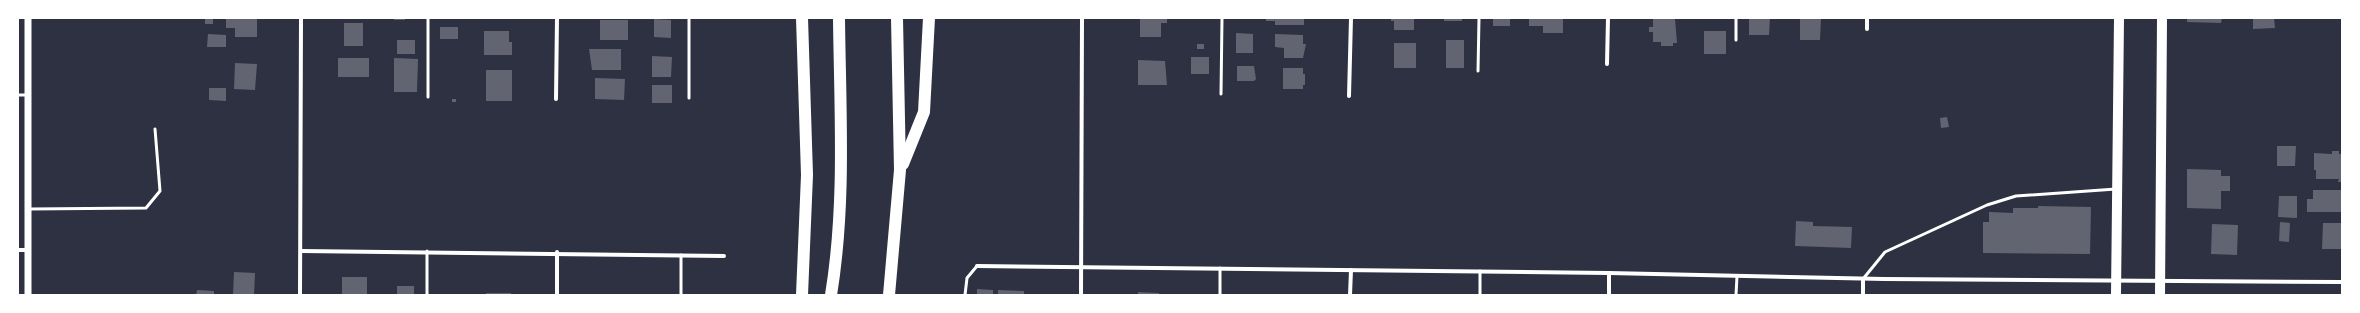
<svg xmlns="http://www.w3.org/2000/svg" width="2360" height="313" viewBox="0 0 2360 313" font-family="'Roboto Condensed',sans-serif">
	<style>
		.building { fill: #626471 }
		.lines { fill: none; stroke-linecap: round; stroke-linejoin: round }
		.service { stroke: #fff; stroke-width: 3 }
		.minor { stroke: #fff; stroke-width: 4 }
		.tertiary { stroke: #fff; stroke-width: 7 }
		.primary { stroke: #fff; stroke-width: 10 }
		.motorway { stroke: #fff; stroke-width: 12 }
	</style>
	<rect width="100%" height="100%" fill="#2d3142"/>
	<!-- building -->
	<g class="building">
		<rect x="205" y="18" width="8" height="6"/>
		<path d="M226,18H257V37H235V28H226Z"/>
		<rect x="394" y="18" width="11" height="2"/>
		<path d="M1140,18H1167V23H1161V37H1140Z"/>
		<path d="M1266,18H1304V25H1275V21H1266Z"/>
		<path d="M1391,18H1414V30H1394V21H1391Z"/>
		<rect x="1444" y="18" width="18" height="3"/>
		<rect x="1493" y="18" width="17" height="8"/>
		<path d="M1529,18H1563V33H1543V26H1529Z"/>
		<path d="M1749,18H1770L1769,35H1749Z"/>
		<path d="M1800,18H1821L1820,40H1800Z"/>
		<path d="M2187,18H2222L2221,23L2187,22Z"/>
		<path d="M2253,18H2274L2275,28L2253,29Z"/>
		<path d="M654,19L671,20V38L654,37Z"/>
		<path d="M1653,19H1675L1677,43H1673V46H1661V42H1653V32H1649V27H1653Z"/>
		<rect x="600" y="20" width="28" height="20"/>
		<rect x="344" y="23" width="19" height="23"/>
		<rect x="440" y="27" width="18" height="12"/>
		<path d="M484,31H509V42H512V55H484Z"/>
		<rect x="1704" y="31" width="22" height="23"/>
		<path d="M1236,33L1253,34V53H1236Z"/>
		<path d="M208,34L226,35V47H207Z"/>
		<path d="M1275,34L1303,35V44H1306L1303,58H1284V48L1275,47Z"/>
		<rect x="397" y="40" width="18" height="14"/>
		<rect x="1446" y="40" width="18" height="28"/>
		<rect x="1394" y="43" width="22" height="25"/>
		<rect x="1197" y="44" width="7" height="5"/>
		<path d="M589,49H621V70H592Z"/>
		<path d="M652,56L672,57L671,77H652Z"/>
		<rect x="1191" y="57" width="18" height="17"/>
		<rect x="338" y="58" width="31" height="19"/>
		<path d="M394,58L418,59L417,92H394Z"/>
		<path d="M1138,60L1165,61L1167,85H1138Z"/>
		<path d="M235,63L257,64L255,90L234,89Z"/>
		<path d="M1237,66H1254L1256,79L1254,81H1237Z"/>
		<path d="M1283,68H1303V74H1305V85H1303V89H1283Z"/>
		<rect x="486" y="70" width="26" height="31"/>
		<path d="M595,78L625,79L624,100L595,99Z"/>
		<rect x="652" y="85" width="20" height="18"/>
		<path d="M209,88H226V101L209,100Z"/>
		<rect x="452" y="99" width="4" height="3"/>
		<path d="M1947,117L1949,127L1941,128L1940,118Z"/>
		<path d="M2277,146H2296L2295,166H2277Z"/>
		<path d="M2332,151H2339V154H2342V182H2338L2339,179H2316V170H2314V153L2332,154Z"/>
		<path d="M2187,169L2221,170V176H2230V191H2221V209L2187,208Z"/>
		<path d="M2313,190H2342V212H2307V199H2313Z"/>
		<path d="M2279,196H2297V218L2278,217Z"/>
		<path d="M2038,206L2091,207L2090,254L1983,253V222H1989V212L2013,213V208H2038Z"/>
		<path d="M1796,221L1813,222V226L1852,227L1851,248L1795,246Z"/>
		<path d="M2280,222L2290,223L2289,242L2279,241Z"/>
		<path d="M2323,223H2342V249H2322Z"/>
		<path d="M2212,224L2238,225L2237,255L2211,254Z"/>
		<path d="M234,272L255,273L254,295H233Z"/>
		<rect x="342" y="277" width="25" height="18"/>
		<rect x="397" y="286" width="17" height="9"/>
		<path d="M977,289L993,290V295H977Z"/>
		<path d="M197,290L214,291V295H196Z"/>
		<path d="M998,290L1024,291V295H998Z"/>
		<path d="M1138,292L1159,293V295H1138Z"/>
		<rect x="486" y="293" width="25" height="2"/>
	</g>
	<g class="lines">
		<!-- service -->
		<g class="service">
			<path d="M689,18V98"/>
			<path d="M1736,40V18"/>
			<path d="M1478,71L1479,18"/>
			<path d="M1221,94L1222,18"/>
			<path d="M18,95H28"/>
			<path d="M428,97V18"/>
			<path d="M29,209L146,208L160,191L155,129"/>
			<path d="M681,255V295"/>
			<path d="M1220,268V295"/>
			<path d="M1863,279L1885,252L1987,205L2016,196L2116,189"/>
			<path d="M427,295V251"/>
			<path d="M965,295L967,278L977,266"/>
			<path d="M1480,295V271"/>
			<path d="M1736,295L1737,276"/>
		</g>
		<!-- minor -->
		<g class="minor">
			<path d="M1867,29V18"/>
			<path d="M1607,64L1608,18"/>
			<path d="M1349,96L1351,18"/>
			<path d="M556,99L557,18"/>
			<path d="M18,250H27"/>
			<path d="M301,251L724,256"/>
			<path d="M557,252V295"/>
			<path d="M977,266L1609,273L1884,279L2342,282"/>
			<path d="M1863,279V295"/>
			<path d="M300,295L301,18"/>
			<path d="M1081,295L1082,18"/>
			<path d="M1350,295L1351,270"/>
			<path d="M1609,295V273"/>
		</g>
		<!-- tertiary -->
		<path class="tertiary" d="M28,295V18"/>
		<!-- primary -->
		<g class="primary">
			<path d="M2116,295L2119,18"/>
			<path d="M2160,295L2162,18"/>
		</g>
		<!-- motorway -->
		<g class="motorway">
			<path d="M903,164L924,112L929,18"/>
			<path d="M802,295L807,175L802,18"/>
			<path d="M831,295C846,204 840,110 839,18"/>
			<path d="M889,295L900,170L897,18"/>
		</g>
	</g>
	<!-- border -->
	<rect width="2360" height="313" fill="none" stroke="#ffffff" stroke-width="38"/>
</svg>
